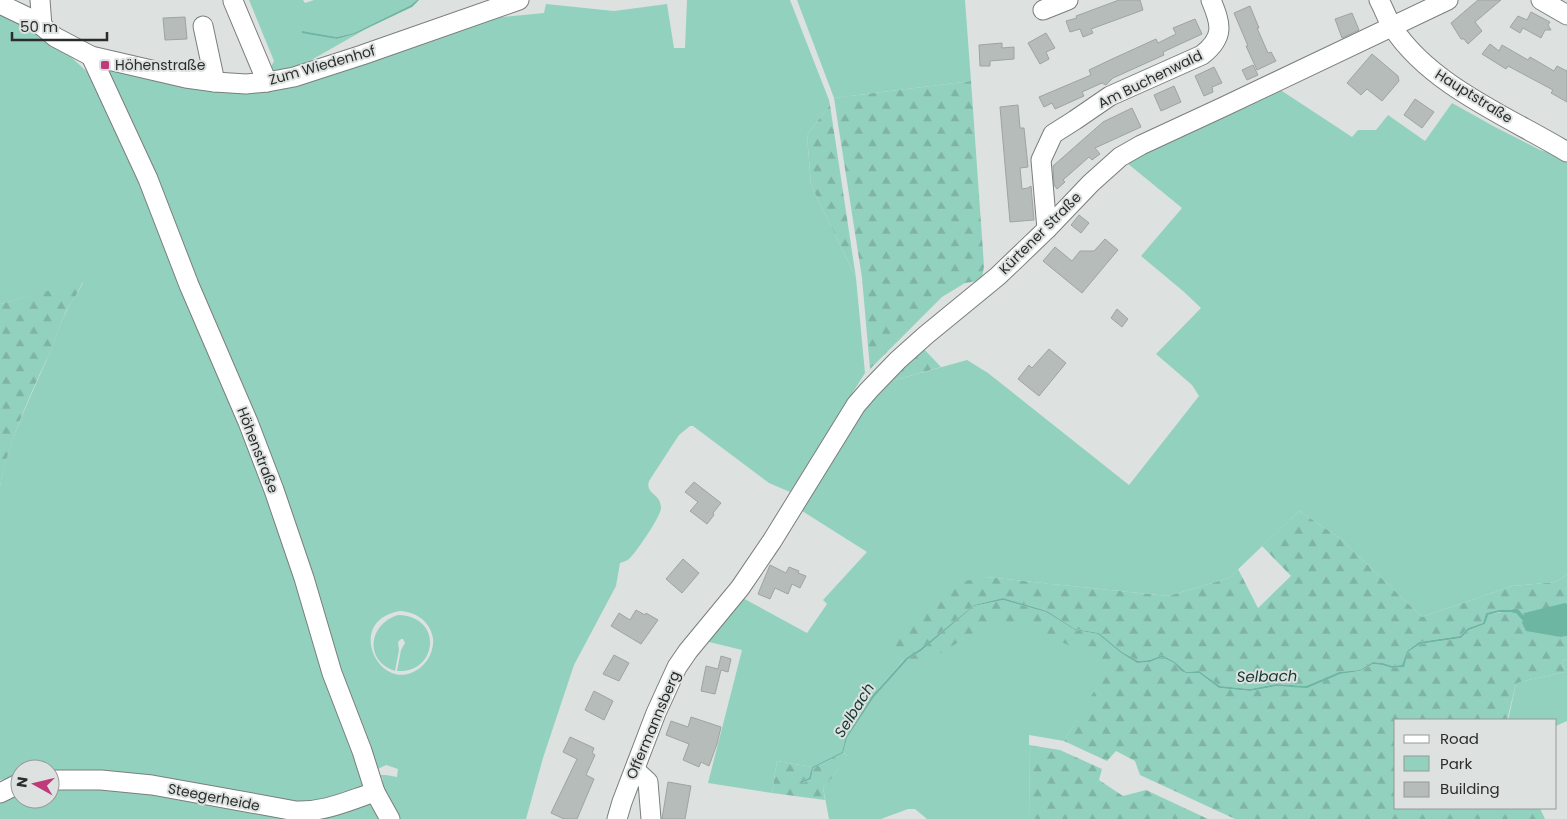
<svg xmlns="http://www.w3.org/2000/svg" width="1567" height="819" viewBox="0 0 1567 819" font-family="Poppins,sans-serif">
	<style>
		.green { fill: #93d1bf; fill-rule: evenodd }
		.forest { fill: url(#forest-firs) }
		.water { fill: #6db6a2 }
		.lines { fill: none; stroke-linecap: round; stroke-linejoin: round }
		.stream { stroke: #6db6a2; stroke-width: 4 }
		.building { fill: #b6bcba; stroke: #9fa4a3 }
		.minor-casing { stroke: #7a7e7d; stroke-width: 21 }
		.minor { stroke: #fff; stroke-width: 19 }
		.poi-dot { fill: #bf397b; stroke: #dde2e0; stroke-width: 2 }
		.labels { text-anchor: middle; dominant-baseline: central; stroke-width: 4; stroke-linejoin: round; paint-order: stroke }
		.poi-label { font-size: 14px; fill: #2b2d2c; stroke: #dde2e0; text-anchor: start }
		.street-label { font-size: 14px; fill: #2b2d2c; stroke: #dde2e0 }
		.water-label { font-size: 15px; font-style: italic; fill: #15382f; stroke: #dde2e0 }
	</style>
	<defs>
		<pattern id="forest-firs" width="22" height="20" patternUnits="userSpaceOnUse" patternTransform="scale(1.25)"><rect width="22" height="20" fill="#93d1bf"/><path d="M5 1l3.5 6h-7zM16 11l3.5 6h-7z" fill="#7fb4a4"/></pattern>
	</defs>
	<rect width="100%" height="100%" fill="#dde2e0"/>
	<!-- green -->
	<g class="green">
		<path d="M249,0H303L305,3L314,0H417L411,5L354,33L337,37L302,31L337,39L355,34L373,25L306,63L267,74L274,61Z"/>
		<path d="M687,0H790L829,100L830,105L807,135L811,185L856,278L865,373L790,492L769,483L693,426H690L679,435L649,481C645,495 661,493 661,508C661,516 637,551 630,558C627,561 623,562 620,563L616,586L574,665L543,758L526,819H394L381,782L383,779L378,775H386L397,777L398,769L386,765L374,771L106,75L110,71L115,70L235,92L491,18L544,13L546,4L614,11L667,4L674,48H685ZM400,611C416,612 430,621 433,638C434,648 430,659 422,666C383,701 341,621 400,611Z"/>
		<path d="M797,0H965L971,81L834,98Z"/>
		<path d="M0,13L22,25L71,57L97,81L243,420L364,771V790L297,805L50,774V769H20V776L0,780V486C9,437 33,393 52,347C57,335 60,323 66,312C71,301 79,293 83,282L0,304Z"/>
		<path d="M1279,89L1352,137L1358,130H1376L1388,115L1425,141L1452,103L1495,127L1540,150L1550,153L1567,163V575L1555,582L1512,586L1422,617L1340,538L1299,511L1229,578L1168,596L986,577L896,644L902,662C879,688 851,717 842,752L812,767L777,761L772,793L708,783L742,650L705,641L741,597L807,633L827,604L823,600L867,552L799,509L868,403L888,382L967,360L988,373L1129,485L1199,396L1192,385L1156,354L1201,308L1183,291L1141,256L1182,208L1127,163L1140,151Z"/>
		<path d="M398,615C444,616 438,674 397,671L401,650L405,643L403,639H401L398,642L399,650L395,671C364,661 368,624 398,615Z"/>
		<path d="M1026,624L1111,665L1064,741L1029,735L1030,819H927L915,809H908L881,819H829L823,787L835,774L847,755L843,753L847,738L874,697L903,664L908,673L983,626Z"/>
		<path d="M1567,659V721L1556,726V720H1508L1516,684L1520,682L1565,672L1562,661Z"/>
		<path d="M83,784L263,809L367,800L385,819H0V800L20,787V799H50V785Z"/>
	</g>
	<!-- forest -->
	<g class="forest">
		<path d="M971,81L984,266L982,278L978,281L965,283L942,297L870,369L862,278L834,98Z"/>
		<path d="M830,105L856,278L811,185L807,135Z"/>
		<path d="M83,281C79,292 72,301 66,311C60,324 56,337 51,350C31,393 9,440 0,486V304Z"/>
		<path d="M922,347L941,367L888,382Z"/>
		<path d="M1299,511L1340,538L1422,617L1512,586L1555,582L1567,575V604L1525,613L1522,623L1561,637L1567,636V659L1562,661L1565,672L1520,682L1516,684L1507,720H1396V808H1540L1545,819H1235L1140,775L1135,761L1116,751L1107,761L1064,741L1110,665L1026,625L983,627L907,674L903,664L908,659L921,651L974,606L1003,600L1046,612L1075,630L1098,634L1121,653L1137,663L1150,662L1162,657L1174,663L1181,671L1186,673H1199L1219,688L1250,691L1277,686L1306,687L1340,674L1360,671L1373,664L1382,665L1392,668L1403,667L1408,652L1420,644L1461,638L1469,630L1485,624L1487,615L1507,611L1499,610L1486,613L1483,623L1468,628L1460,636L1419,642L1407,651L1402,665L1392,666L1383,663L1373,662L1360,670L1339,672L1306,686L1276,684L1250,689L1220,686L1199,671L1186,672L1175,662L1162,655L1150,660L1138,661L1122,652L1099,633L1075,629L1047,611L1003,598L974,605L920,649L906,658L902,662L895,644L920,613L954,583L986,577L1168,596L1229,578L1238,569L1258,608L1291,576L1262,546Z"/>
		<path d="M1029,745L1060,750L1102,769L1099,780L1123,796L1146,790L1208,819H1030Z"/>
		<path d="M843,753L847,755C841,767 833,778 823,787L825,800L772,793L777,761L812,767L809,778L802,781L803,783L811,779L813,768Z"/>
	</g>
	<!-- water -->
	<g class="water">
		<path d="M417,0H419L412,7L355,34L337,39L302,33V31L337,37L354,33L411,5Z"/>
		<path d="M1003,598L1047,611L1075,629L1099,633L1122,652L1138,661L1150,660L1162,655L1175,662L1186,672L1199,671L1220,686L1250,689L1276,684L1306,686L1339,672L1360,670L1373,662L1383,663L1392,666L1402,665L1407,651L1419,642L1460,636L1468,628L1483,623L1486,613L1499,610H1518L1517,612H1499L1488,615L1485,624L1469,630L1461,638L1420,644L1408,652L1404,667L1392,668L1382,665L1373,664L1360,671L1340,674L1307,688L1277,686L1250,691L1219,688L1199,673H1186L1181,671L1174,663L1162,657L1150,662L1137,663L1121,653L1098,634L1075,630L1046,612L1003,600L974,606L921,651L908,659L874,697L847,738L843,753L813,768L811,779L802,783V781L809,778L812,767L842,752L846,737L872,696L906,658L920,649L974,605Z"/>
		<path d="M1565,603L1567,604V636L1561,637L1526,631L1522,623L1524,613Z"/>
	</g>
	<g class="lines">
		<!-- stream -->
		<path class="stream" d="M1514,611H1517L1523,618L1526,617"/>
	</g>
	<!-- building -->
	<g class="building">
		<path d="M1119,0H1140L1143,10L1091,29L1093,33L1083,37L1080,29L1070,32L1066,21L1077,18L1076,16Z"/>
		<path d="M1478,0H1501L1475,22L1482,31L1468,44L1464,39H1461L1451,23Z"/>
		<path d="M1250,6L1259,28H1257L1268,53L1271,52L1276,61L1257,70L1246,46H1248L1234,13Z"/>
		<path d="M1531,12L1550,22L1548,25L1551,30H1545L1541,38L1523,28L1520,33L1510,27L1518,16L1527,20Z"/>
		<path d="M1352,13L1359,30L1342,38L1335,19Z"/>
		<path d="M185,17L187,39L165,40L163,18Z"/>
		<path d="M1195,19L1202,34L1163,52L1164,55L1113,78L1106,85L1102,83L1082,92L1084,96L1055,109L1052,103L1044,107L1039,97L1091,75L1089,70L1110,60L1156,39L1158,43L1176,34L1173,28Z"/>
		<path d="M1046,33L1055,48L1046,52L1049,59L1040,64L1028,43Z"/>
		<path d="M1002,43V48L1014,47V59L990,61V66H980L979,45Z"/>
		<path d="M1490,44L1499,51L1502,45L1528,60L1530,57L1554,71L1557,66L1567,71V102L1551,93L1553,90L1508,66L1506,69L1482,54Z"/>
		<path d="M1372,54L1398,76L1399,81L1382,101L1367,89L1361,95L1347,83Z"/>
		<path d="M1253,65L1258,75L1247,80L1242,70Z"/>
		<path d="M1214,67L1222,83L1212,87L1213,92L1204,96L1195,76Z"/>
		<path d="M1174,86L1181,102L1161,111L1154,95Z"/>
		<path d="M1415,99L1434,112L1422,128L1404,115Z"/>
		<path d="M1018,105L1020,128H1024L1028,167L1020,168L1022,189L1028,188L1031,186L1034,220L1010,222L1000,107Z"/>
		<path d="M1132,108L1141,127L1095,148L1100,154L1092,160L1089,157L1063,180L1065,182L1057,189L1054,185L1053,166L1103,122Z"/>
		<path d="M1079,215L1089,223L1081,233L1071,225Z"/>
		<path d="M1105,239L1118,250L1082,293L1043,261L1055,247L1072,261L1080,251H1094Z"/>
		<path d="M1117,309L1128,319L1122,327L1111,318Z"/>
		<path d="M1049,349L1066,363L1039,396L1018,379L1029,365L1032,368Z"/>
		<path d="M694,482L721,503L713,513L714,515L707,524L690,511L698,502L685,492Z"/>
		<path d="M683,559L699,573L682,593L666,579Z"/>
		<path d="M770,565L786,573L789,567L799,571L798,573L806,576L800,588L792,584L788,594L775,588L770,599L758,594Z"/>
		<path d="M636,610L645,615L646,613L658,620L641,644L611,626L619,613L630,620Z"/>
		<path d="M614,655L629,663L619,681L603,674Z"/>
		<path d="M721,656L731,659L728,672L721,670L715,694L701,691L706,666L718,669Z"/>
		<path d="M594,691L613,701L604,720L585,710Z"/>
		<path d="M691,717L721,727L717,744L709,766L701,762L699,767L683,760L689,744L666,735L671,721L688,727Z"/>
		<path d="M570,737L594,748L592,753L595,755L586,775L594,779L577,819H564L551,813L577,759L563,752Z"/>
		<path d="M668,782L691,786L685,819H662Z"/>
	</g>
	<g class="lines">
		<!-- minor casing -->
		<g class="minor-casing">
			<g id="minor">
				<path d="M40,0L42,26"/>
				<path d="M1379,0C1384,9 1387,19 1393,28C1431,86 1509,117 1567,152"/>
				<path d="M1541,0L1567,15"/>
				<path d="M233,1L267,82"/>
				<path d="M0,4L25,16L42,26L55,37L91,56L186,78L215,82L246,84L267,82L294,77L362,55L519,0"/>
				<path d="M1043,10L1068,0"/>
				<path d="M203,26L215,82"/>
				<path d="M91,56L148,179L189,285L248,422L274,490L304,578L332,673L362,751L375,792L390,819"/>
				<path d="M1047,229L1041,160L1053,134L1075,120L1110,96L1202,55C1225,37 1221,24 1211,0"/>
				<path d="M635,770L648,782L651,819"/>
				<path d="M50,780H101L152,785L296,811C326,812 347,801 375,792"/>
				<path d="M0,793L20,783"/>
				<path d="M617,819L622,802L656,713L677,667L688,651L740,588L772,541L856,405L869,390L898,360L926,335L998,276L1047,229L1091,183L1120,157L1141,145L1223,107L1448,0"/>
			</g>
		</g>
		<!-- minor -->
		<use href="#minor" class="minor"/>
	</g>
	<!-- markers -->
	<rect class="poi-dot" x="100" y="60" width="10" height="10" rx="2.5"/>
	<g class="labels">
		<!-- poi labels -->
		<g class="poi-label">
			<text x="115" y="65">Höhenstraße</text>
		</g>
		<!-- street labels -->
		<g class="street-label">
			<text transform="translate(322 65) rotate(-16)">Zum Wiedenhof</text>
			<text transform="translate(1150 79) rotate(-26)">Am Buchenwald</text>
			<text transform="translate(1474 96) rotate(32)">Hauptstraße</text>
			<text transform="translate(1040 233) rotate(-45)">Kürtener Straße</text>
			<text transform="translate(258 450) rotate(69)">Höhenstraße</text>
			<text transform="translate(653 725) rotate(-67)">Offermannsberg</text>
			<text transform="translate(214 797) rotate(11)">Steegerheide</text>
		</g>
		<!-- water labels -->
		<g class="water-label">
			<text transform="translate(1267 676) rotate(-1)">Selbach</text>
			<text transform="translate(854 710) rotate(-58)">Selbach</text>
		</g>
	</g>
	<!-- legend -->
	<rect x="1394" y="719" width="162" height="90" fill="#dde2e0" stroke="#969a98"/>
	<rect x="1404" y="735" width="25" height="8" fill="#ffffff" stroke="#969a98"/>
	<text x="1440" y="744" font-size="15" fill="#2b2d2c">Road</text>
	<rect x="1404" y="756" width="25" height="15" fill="#93d1bf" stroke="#969a98"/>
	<text x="1440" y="769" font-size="15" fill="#2b2d2c">Park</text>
	<rect x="1404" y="782" width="25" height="15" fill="#b6bcba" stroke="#969a98"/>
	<text x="1440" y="794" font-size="15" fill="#2b2d2c">Building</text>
	<!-- north arrow -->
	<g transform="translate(35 784) rotate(278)"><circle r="24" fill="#dde2e0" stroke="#969a98"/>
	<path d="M0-4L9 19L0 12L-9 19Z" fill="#bf397b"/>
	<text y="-8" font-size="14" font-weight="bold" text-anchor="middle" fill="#2b2d2c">N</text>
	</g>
	<!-- scale -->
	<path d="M12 32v8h95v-8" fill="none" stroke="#2b2d2c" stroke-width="2.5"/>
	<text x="20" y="32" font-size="15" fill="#2b2d2c" stroke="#dde2e0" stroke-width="4" paint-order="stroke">50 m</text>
</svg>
